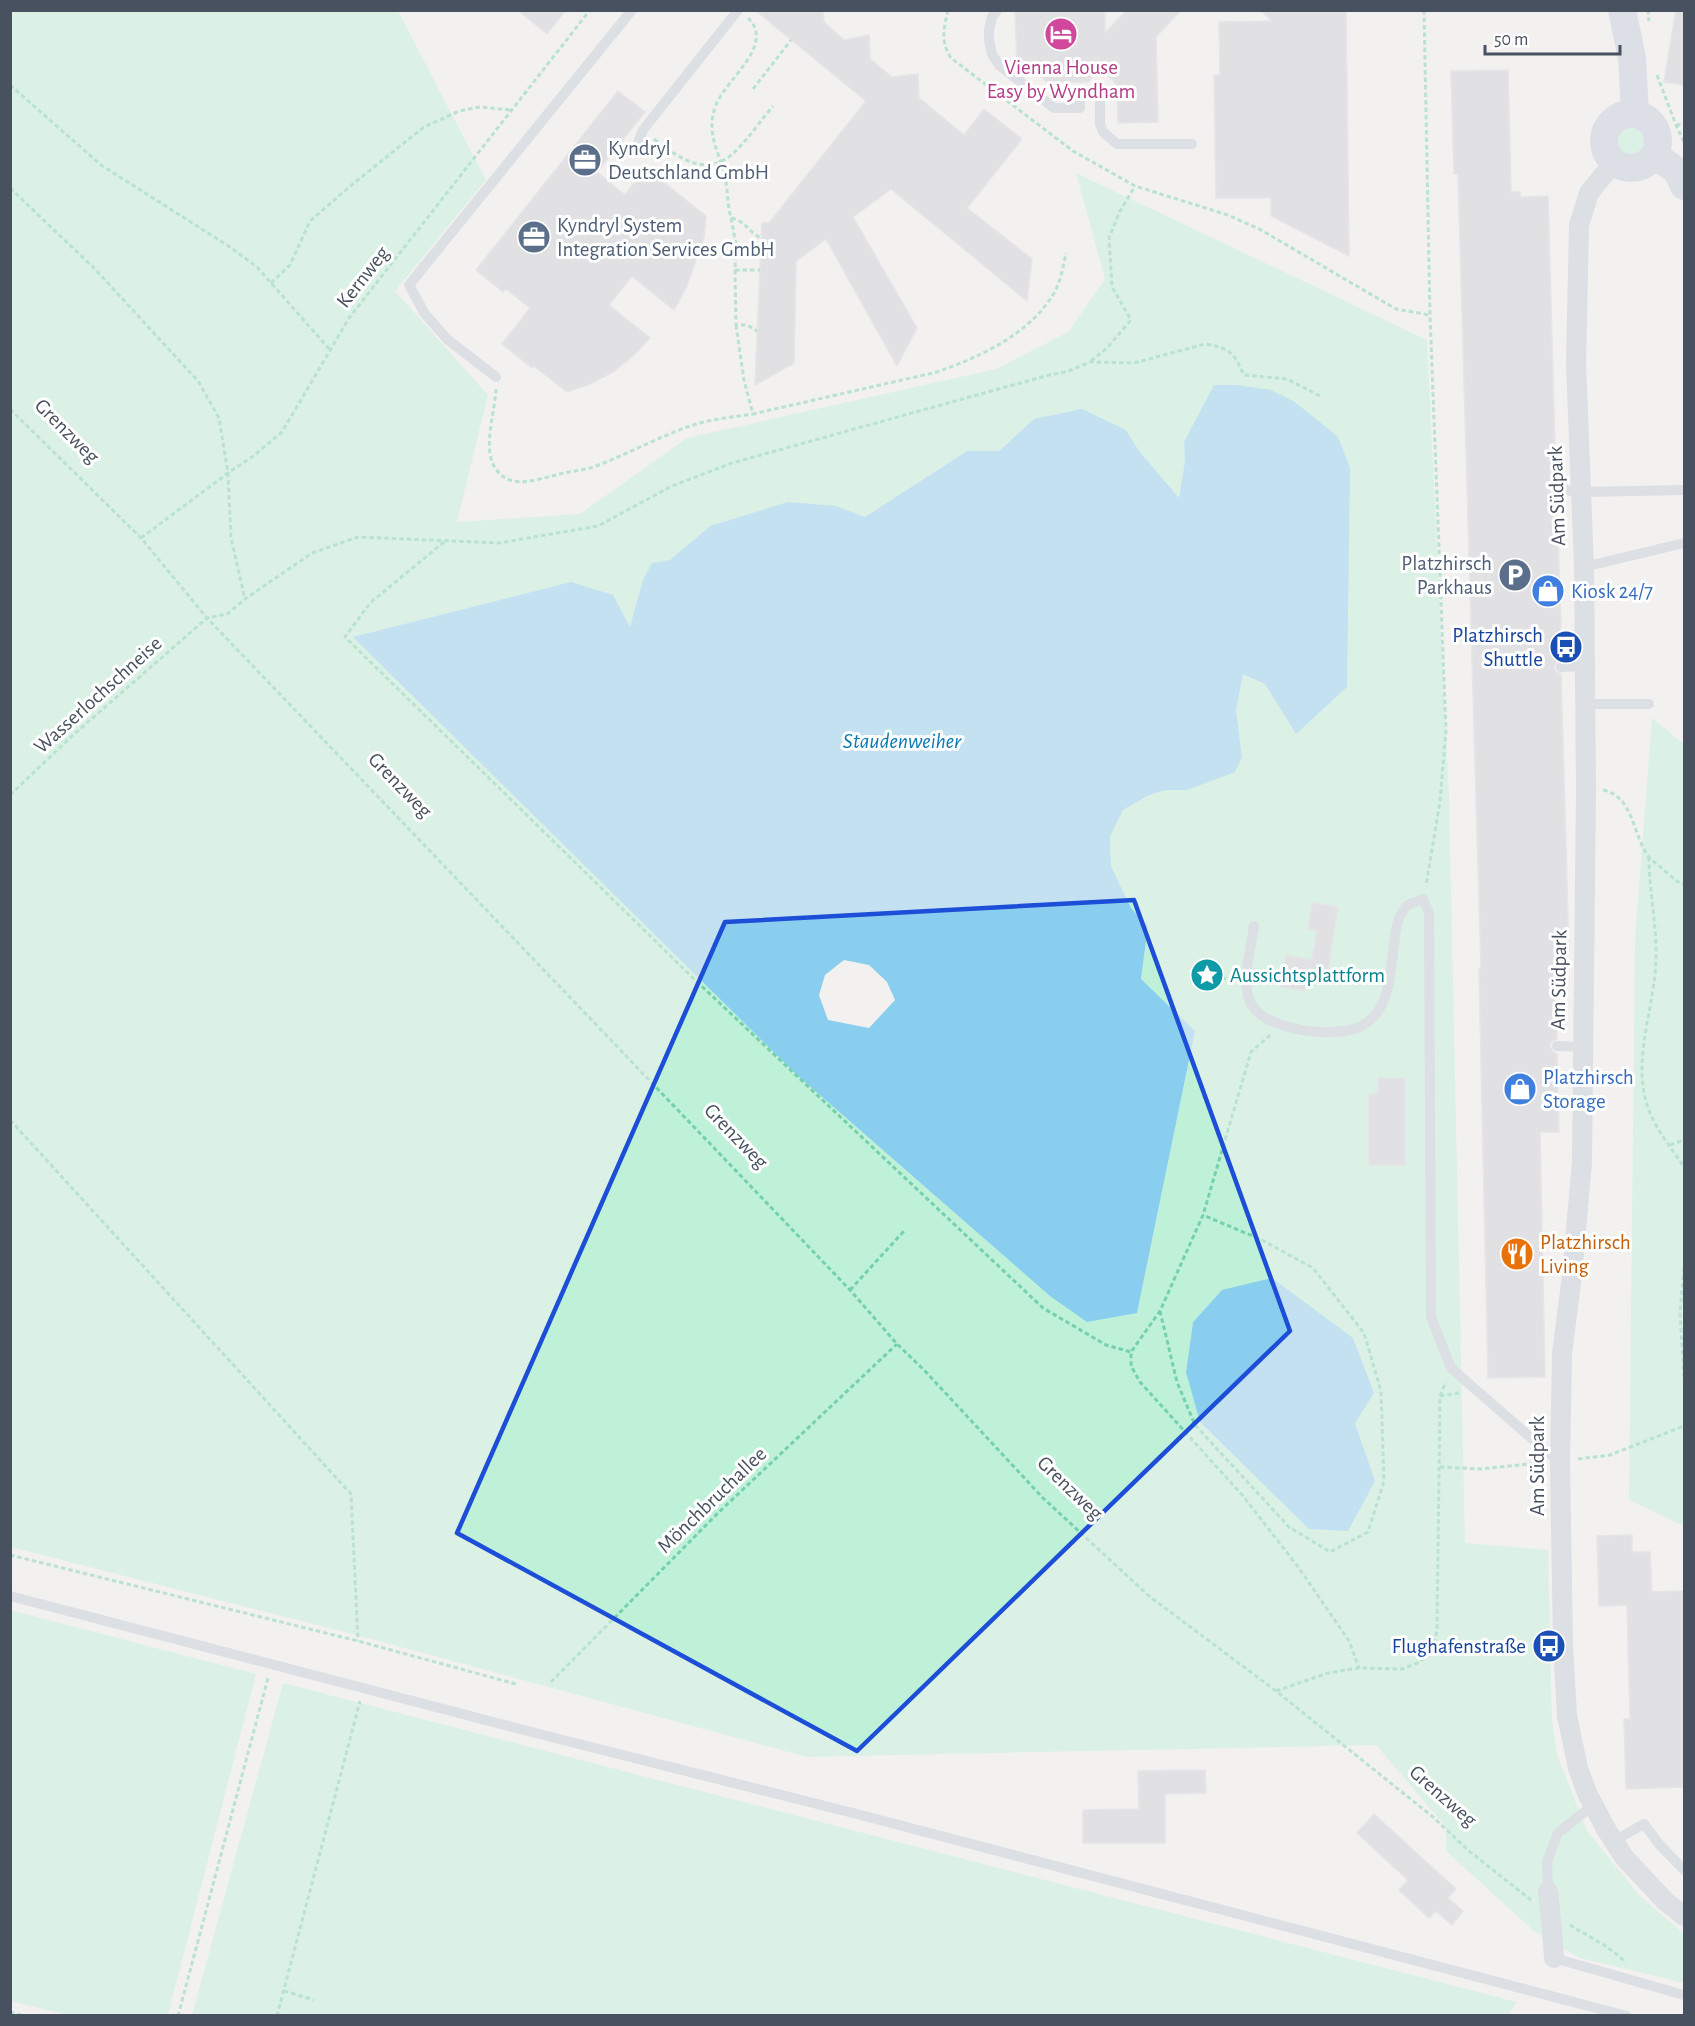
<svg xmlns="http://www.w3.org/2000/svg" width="1695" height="2026" viewBox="0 0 1695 2026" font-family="'Alegreya Sans',sans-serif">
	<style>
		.green { fill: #bef1d8; fill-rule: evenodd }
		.water { fill: #8aceef; fill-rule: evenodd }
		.building { fill: #cccfd6; stroke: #d4d6dc; stroke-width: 1.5 }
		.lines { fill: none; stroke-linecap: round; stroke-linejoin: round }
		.path { stroke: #75d0ae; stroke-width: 3; stroke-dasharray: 4.5 3; stroke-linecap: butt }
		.service { stroke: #c1c9d2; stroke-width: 10 }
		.minor { stroke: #c1c9d2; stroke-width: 20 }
		.secondary { stroke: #c3cbd9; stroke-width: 28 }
		.minor-bridge { stroke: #c1c9d2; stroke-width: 20 }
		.marked { fill: none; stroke: #1d4ed8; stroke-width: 4.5; stroke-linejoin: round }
		.labels { text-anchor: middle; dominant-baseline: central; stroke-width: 6; stroke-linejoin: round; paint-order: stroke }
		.hotel-label { font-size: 21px; fill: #b23c85; stroke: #fff }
		.service-label { font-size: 21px; fill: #4e5e75; stroke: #fff; text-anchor: start }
		.street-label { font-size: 21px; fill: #48515f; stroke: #fff }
		.shop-label { font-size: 21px; fill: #366cbe; stroke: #fff; text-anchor: start }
		.transit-label { font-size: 21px; fill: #164399; stroke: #fff; text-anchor: end }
		.culture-label { font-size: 21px; fill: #0d838f; stroke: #fff; text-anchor: start }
		.food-label { font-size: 21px; fill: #c56008; stroke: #fff; text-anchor: start }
		.water-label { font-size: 22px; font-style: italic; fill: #087ab1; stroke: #fff }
	</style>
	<rect width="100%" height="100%" fill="#f3f1f0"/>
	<!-- green -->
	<g class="green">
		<path d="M11,11H398L486,180L395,291L488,395L457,522L580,514L687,438L996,369L1068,332L1105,279L1076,173L1427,340L1449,796L1465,1543L1548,1550L1552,1720L1557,1755L1587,1831L1639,1895L1684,1934V1983L1580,1958L1534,1931L1446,1851V1827L1376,1745L807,1757L368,1638L11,1547ZM1295,402L1315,419L1296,734L1265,684L1243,673L1236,710L1242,756L1187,790H1166L1149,795L1123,810L1110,837L1111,866L1131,908L1148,926L1141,979L1195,1031L1137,1313L354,637L613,595L630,628L670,560L710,526L836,506L865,517L967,451H999L1034,419L1126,430L1139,451L1179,499L1185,461L1184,442ZM1222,1290L1355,1423L1375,1481L1186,1372L1193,1322Z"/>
		<circle cx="1631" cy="142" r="14"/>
		<path d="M1652,718L1684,744V1526L1629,1500L1635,941Z"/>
		<path d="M10,1610L256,1674L168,2015H67L11,2001Z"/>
		<path d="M283,1683L1517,2002L1507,2016L192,2015Z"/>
	</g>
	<!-- water -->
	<g class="water">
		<path d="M1214,385H1236L1271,390L1295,402L1338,437L1350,468L1347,687L1296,734L1265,684L1243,674L1236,710L1242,757L1235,772L1187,790H1166L1149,795L1123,810L1110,837L1111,866L1131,908L1148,926L1141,979L1195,1031L1137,1313L1087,1322L1050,1296L797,1075L353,637L571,582L613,595L630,627L643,580L652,563L670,560L710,526L788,502L836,506L865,517L967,451H999L1034,419L1082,409L1126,430L1139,451L1179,498L1185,461L1184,442ZM844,960L869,965L887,982L895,1000L869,1028L828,1020L819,995L825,975Z"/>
		<path d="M1272,1278L1353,1338L1374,1393L1355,1423L1375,1481L1348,1531L1309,1529L1200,1422L1186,1372L1193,1322L1222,1290Z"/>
	</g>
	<!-- building -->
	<g class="building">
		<path d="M518,10H566L547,34Z"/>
		<path d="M755,10H823L824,22L844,40L869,35L870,59L892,77L918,74L919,98L964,135L984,109L1022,139L967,208L1032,259L1027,301L891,189L853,217L917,328L897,366L826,239L796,261L794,363L755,385L762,223H769L866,101Z"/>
		<path d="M1015,10H1105V33L1127,10H1181L1156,37L1158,122L1118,123L1117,85L1100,67L1088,82H1047L1038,74H1027L1017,64Z"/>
		<path d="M1260,10H1346L1349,256L1271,216V198H1216L1214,75H1220L1219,22L1272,21Z"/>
		<path d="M1676,10H1684V85L1664,82Z"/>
		<path d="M1508,70L1511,192H1520V197L1548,196L1556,482L1550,484L1549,489L1551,495L1556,497L1557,507L1561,627H1560L1561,660L1557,661L1554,667L1555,671L1561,674L1569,952L1555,953L1557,1039L1551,1042L1550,1046L1553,1052L1557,1054L1559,1132H1540L1545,1377L1488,1378L1479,969H1481L1458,174H1454L1451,71Z"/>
		<path d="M618,91L645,112L597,172L625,195L646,168L706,216L704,237L687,286L674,310L632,276L609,305L650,338L633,356L613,372L590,384L567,392L534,366L532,368L502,344L530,308L506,289L503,292L476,270Z"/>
		<path d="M1312,903L1338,907L1326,982L1307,979L1305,991L1281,987L1286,955L1312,960L1317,930L1308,929Z"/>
		<path d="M1378,1078H1405V1165H1369V1094L1378,1093Z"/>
		<path d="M1632,1535V1552H1650L1652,1592L1684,1591V1787L1626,1789L1624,1719H1630L1627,1605L1599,1606L1597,1536Z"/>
		<path d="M1205,1770L1206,1793L1165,1794V1843H1083V1810L1139,1809L1138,1771Z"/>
		<path d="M1374,1814L1456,1889L1448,1898L1463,1911L1452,1925L1436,1911L1429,1918L1399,1890L1408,1880L1357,1833Z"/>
	</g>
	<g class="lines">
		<!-- path -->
		<g class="path">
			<path d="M948,10C944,28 940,41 951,58L1073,151L1135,186L1228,215L1261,230L1396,309L1430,315"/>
			<path d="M1424,10L1430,315L1446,730L1440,801L1426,886"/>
			<path d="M1648,10L1649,21"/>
			<path d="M748,18C776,45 725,80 716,105C705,133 719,150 725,177C728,190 727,204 731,218C746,221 747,231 761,238"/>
			<path d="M1657,75L1676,125L1684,142"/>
			<path d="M10,85L101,165L230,247L257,267L331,351"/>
			<path d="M753,89L791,40"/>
			<path d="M1676,125L1684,124"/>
			<path d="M654,139C719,191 731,157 773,106"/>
			<path d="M10,188L95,269L198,381L219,418L228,473L231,538L245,599"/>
			<path d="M731,218L736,244L735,270H760"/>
			<path d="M735,270L736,325H747L757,331"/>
			<path d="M271,283L290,265L310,221L354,183L424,127L459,111L480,107L511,110"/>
			<path d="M736,325L744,380L753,414L937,372C980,357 1030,334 1054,293C1061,281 1063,267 1066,253"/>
			<path d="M1091,361L1107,348L1131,320L1112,287L1109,238L1120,211L1135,186"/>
			<path d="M496,389C495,411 483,447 494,466C508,491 534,480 556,475C569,471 583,471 596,466C628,454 658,437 690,426C710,419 732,417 753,414"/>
			<path d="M10,409L141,538L207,618L850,1290L897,1344L924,1370L1043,1498L1149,1596L1276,1691L1433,1817L1469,1851L1531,1900"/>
			<path d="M141,538L228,473L252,457L282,432L349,318L590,10"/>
			<path d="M444,542L370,603L345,637L692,977L1043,1308L1106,1345L1131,1352"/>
			<path d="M1603,790C1634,797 1632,833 1648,856C1653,862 1660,866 1665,871C1672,877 1676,882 1684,884"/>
			<path d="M10,795L72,736L207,618L227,614L245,599L312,553L358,537L499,543L598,526L672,486L732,463L1049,375L1066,372L1090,362L1134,363L1205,344C1230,348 1234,353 1244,375L1287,379L1322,397"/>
			<path d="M1649,857C1649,891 1657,924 1656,958C1655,1014 1625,1072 1656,1125C1664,1140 1675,1153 1684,1167"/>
			<path d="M1207,975L1233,980"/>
			<path d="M1270,1035L1251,1052L1203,1215L1160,1311L1131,1352V1366L1140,1382L1243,1496L1299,1568L1349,1641L1359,1668"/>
			<path d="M10,1120L351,1494L358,1641"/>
			<path d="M1670,1145L1684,1140"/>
			<path d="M1684,1268L1680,1313L1684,1379"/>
			<path d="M850,1290L904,1231"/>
			<path d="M1160,1311L1177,1382L1195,1425L1289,1527L1330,1552L1368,1532L1384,1481L1381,1391L1364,1333L1313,1268L1262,1240L1203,1215"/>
			<path d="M1440,1396L1459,1393"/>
			<path d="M1578,1459L1610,1455L1684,1426"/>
			<path d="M1440,1467L1481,1469L1539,1463"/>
			<path d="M10,1555L358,1641L516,1684"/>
			<path d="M551,1682L718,1513L897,1344"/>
			<path d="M1276,1691L1328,1673L1359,1668L1402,1669L1420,1662L1428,1654L1435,1643L1437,1628L1440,1396L1446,1382"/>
			<path d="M1570,1925C1589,1937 1610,1946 1626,1963"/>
			<path d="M284,1991L314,2000"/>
			<path d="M10,2012L25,2016"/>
			<path d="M178,2016L268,1678"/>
			<path d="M277,2016L360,1701"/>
		</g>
		<!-- service -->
		<g class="service">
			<path d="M997,10L992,17L989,29V40L992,54L999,65L1054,108H1080V97"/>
			<path d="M1100,98V124L1103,132L1117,144H1192"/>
			<path d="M636,148L643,130L738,10"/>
			<path d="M496,377L447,339L425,314L409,285L632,10"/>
			<path d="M1556,489L1581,492L1684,490"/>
			<path d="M1584,567L1684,543"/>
			<path d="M1561,667L1584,666"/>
			<path d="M1585,704H1649"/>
			<path d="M1254,926C1251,949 1242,977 1249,999C1258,1031 1340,1041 1365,1024C1404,999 1384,925 1407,906C1410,903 1419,901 1423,899L1429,913L1431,1317L1451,1368L1559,1462"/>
			<path d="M1557,1046L1582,1047"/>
			<path d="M10,1596L543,1735L857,1814L1627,2016"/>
			<path d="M1614,1841L1644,1824L1659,1844L1684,1870"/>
			<path d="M1548,1891L1547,1862L1558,1833L1593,1805"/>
			<path d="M1554,1958L1684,1995"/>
		</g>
		<!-- minor -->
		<g class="minor">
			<path d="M1614,162L1589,193L1579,225L1576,364L1584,567L1586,789L1582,1162L1572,1275L1562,1354L1560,1462L1563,1645L1567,1716L1578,1768L1587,1793L1606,1829L1624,1857L1665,1901L1684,1916"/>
			<path d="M1552,1930L1554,1958"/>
		</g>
		<!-- secondary -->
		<g class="secondary">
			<path d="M1622,10L1632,58L1635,114"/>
			<circle cx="1631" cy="141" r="27"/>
			<path d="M1655,155L1678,172L1684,186"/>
		</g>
		<!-- minor-bridge -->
		<path class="minor-bridge" d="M1548,1891L1552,1930"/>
	</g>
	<!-- marked area -->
	<path d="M0 0H1695V2026H0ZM1134,900L1290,1331L857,1751L457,1533L725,922Z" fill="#f3f1f0" fill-opacity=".55" fill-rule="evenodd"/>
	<path class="marked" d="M1134,900L1290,1331L857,1751L457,1533L725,922Z"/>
	<!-- icons -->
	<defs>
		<g id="hotel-disc" transform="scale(1.725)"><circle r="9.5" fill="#d1479c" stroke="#fff"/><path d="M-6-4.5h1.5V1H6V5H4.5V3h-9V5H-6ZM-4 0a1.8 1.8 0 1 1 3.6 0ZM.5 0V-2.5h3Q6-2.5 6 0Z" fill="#fff"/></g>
		<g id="office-disc" transform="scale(1.725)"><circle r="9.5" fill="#5c6f8a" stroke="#fff"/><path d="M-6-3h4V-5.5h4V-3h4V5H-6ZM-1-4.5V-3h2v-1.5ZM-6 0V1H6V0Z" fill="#fff"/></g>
		<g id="parking-disc" transform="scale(1.725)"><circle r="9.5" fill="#5c6f8a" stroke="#fff"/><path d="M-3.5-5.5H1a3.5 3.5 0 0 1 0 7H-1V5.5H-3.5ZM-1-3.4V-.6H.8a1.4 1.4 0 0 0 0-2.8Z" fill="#fff"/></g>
		<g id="shop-disc" transform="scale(1.725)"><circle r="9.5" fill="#3f7fe0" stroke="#fff"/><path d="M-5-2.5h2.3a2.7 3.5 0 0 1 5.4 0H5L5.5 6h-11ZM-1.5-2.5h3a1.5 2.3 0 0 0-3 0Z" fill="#fff"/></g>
		<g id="bus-disc" transform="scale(1.725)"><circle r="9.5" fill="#1a4fb4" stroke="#fff"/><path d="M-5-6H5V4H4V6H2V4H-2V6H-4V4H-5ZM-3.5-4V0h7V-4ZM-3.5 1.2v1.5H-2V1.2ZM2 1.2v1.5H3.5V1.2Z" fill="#fff"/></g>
		<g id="sight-disc" transform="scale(1.725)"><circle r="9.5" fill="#0f9aa8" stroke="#fff"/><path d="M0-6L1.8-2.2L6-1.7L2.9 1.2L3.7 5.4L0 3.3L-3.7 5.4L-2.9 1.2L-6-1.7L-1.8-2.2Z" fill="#fff"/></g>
		<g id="restaurant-disc" transform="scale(1.725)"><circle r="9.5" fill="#e8710a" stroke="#fff"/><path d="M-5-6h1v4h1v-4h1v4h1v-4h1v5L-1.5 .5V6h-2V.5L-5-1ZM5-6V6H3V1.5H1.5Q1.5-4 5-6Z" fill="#fff"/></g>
	</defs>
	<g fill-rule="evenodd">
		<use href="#hotel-disc" x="1061" y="34"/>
		<use href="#office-disc" x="585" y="160"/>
		<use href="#office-disc" x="534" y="237"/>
		<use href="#parking-disc" x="1515" y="575"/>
		<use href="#shop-disc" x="1548" y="591"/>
		<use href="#bus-disc" x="1566" y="647"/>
		<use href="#sight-disc" x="1207" y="975"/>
		<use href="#shop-disc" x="1520" y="1089"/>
		<use href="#restaurant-disc" x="1517" y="1254"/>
		<use href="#bus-disc" x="1549" y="1646"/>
	</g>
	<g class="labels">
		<!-- hotel labels -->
		<g class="hotel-label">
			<text x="1061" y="67">Vienna House<tspan x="1061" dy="24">Easy by Wyndham</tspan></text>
		</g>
		<!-- service labels -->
		<g class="service-label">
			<text x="608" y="148">Kyndryl<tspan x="608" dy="24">Deutschland GmbH</tspan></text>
			<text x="557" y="225">Kyndryl System<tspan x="557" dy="24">Integration Services GmbH</tspan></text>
			<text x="1492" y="563" text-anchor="end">Platzhirsch<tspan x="1492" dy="24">Parkhaus</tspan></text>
		</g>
		<!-- street labels -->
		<g class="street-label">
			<text transform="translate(363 277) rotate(-52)">Kernweg</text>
			<text transform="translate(67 431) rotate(45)">Grenzweg</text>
			<text transform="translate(1557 496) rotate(-92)">Am Südpark</text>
			<text transform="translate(98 695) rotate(-42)">Wasserlochschneise</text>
			<text transform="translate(400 785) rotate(46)">Grenzweg</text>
			<text transform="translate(1559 980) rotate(-89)">Am Südpark</text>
			<text transform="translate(736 1136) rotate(46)">Grenzweg</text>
			<text transform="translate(1537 1466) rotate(-90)">Am Südpark</text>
			<text transform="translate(1070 1488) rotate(44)">Grenzweg</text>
			<text transform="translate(712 1500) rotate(-44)">Mönchbruchallee</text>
			<text transform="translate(1443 1796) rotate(41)">Grenzweg</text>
		</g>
		<!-- shop labels -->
		<g class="shop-label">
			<text x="1571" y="591">Kiosk 24/7</text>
			<text x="1543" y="1077">Platzhirsch<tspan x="1543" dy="24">Storage</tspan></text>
		</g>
		<!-- transit labels -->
		<g class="transit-label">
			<text x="1543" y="635">Platzhirsch<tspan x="1543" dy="24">Shuttle</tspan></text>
			<text x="1526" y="1646">Flughafenstraße</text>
		</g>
		<!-- culture labels -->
		<g class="culture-label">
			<text x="1230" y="975">Aussichtsplattform</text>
		</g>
		<!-- food labels -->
		<g class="food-label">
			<text x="1540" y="1242">Platzhirsch<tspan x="1540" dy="24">Living</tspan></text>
		</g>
		<!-- water labels -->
		<g class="water-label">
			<text x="902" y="741">Staudenweiher</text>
		</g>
	</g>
	<!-- border -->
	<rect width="1695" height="2026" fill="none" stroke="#48515f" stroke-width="24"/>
	<!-- scale -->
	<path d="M1485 45v9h135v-9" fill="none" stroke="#48515f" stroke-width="3"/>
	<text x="1494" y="45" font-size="18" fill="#48515f" stroke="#ffffff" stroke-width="4.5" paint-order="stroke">50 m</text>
</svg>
